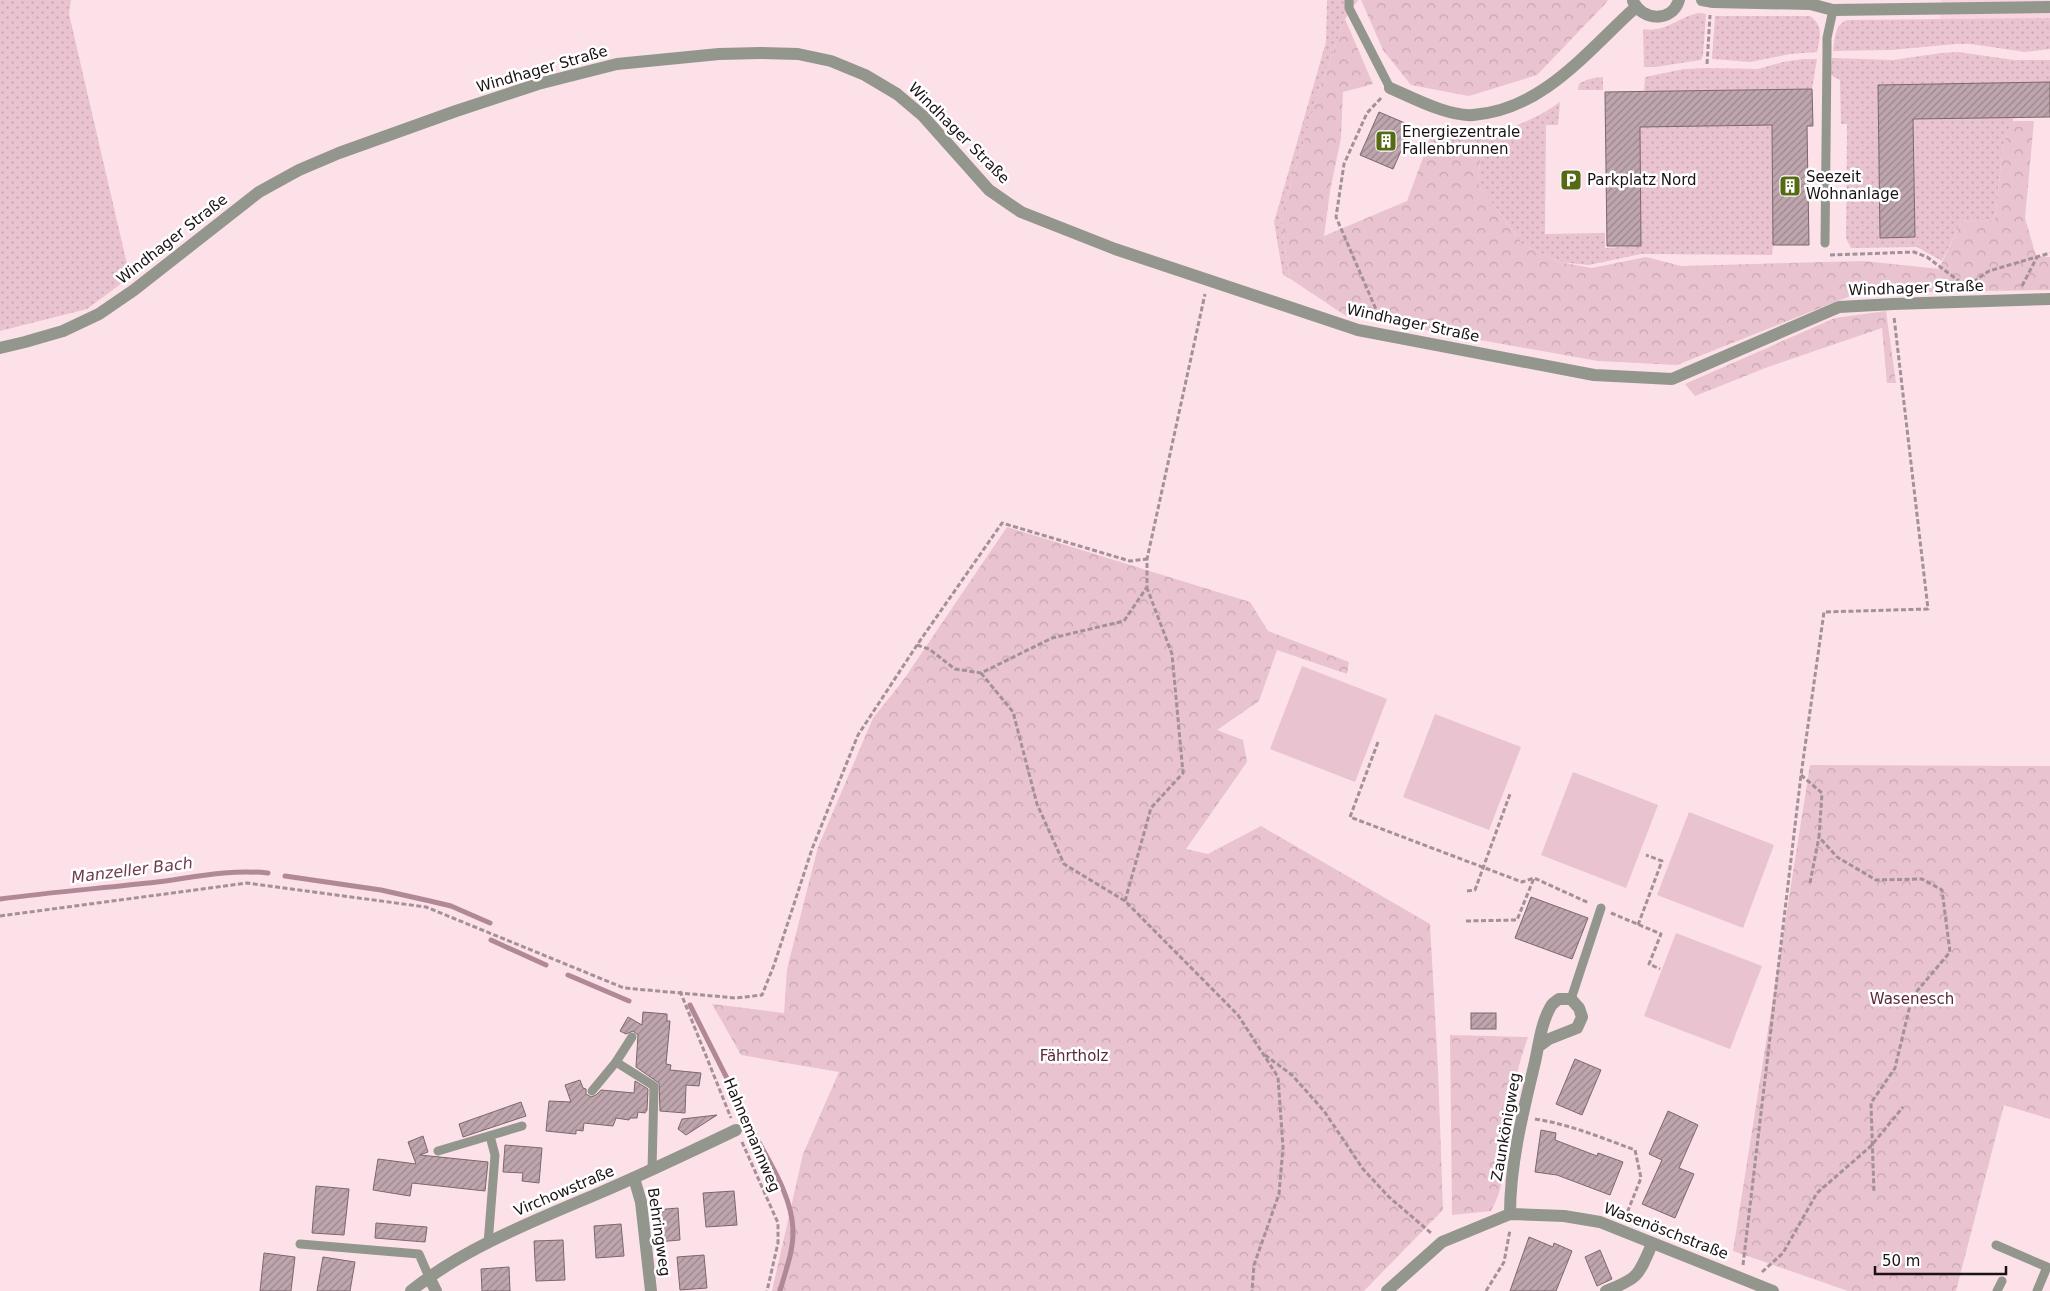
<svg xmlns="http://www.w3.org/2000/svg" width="2050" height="1291" viewBox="0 0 2050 1291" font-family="'DejaVu Sans',sans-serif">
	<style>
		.built { fill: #f7d4df }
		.grass { fill: url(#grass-dots) }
		.forest { fill: url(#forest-crowns) }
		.pitch { fill: #e9c3cf }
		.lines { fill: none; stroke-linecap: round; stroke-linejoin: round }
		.stream { stroke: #b18996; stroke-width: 5 }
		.building { fill: url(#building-hatch); stroke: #7d666d }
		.path { stroke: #a49197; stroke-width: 3; stroke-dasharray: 5 2.5; stroke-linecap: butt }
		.lane { stroke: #93968d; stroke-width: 9 }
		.street { stroke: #93968d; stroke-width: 12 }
		.labels { text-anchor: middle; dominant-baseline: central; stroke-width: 5; stroke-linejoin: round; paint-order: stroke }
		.street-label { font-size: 15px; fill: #1a1215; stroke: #fff }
		.poi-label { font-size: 15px; fill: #1a1215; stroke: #fff; text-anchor: start }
		.park-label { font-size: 15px; fill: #5b273b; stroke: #fff }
		.water-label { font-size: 16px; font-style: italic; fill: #70394e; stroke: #fff }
	</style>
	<defs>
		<pattern id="grass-dots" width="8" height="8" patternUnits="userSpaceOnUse" patternTransform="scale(1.25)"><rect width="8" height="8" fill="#e9c3cf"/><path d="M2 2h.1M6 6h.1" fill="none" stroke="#c7a6b1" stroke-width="1.8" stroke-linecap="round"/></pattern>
		<pattern id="forest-crowns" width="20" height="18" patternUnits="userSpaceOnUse" patternTransform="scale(1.25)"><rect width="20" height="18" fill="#e9c3cf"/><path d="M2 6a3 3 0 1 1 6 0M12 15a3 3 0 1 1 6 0" fill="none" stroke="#c7a6b1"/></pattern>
		<pattern id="building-hatch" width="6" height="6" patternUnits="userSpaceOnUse" patternTransform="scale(1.25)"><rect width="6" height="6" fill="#bfa6ae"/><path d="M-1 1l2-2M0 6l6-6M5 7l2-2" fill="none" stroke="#9a868c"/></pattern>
	</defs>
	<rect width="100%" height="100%" fill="#fce1e9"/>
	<!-- built -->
	<path class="built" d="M1941,0H2050V31L1939,32Z"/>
	<!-- grass -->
	<g class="grass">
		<path d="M0,0H71L69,14L130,277L87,309L0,331Z"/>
		<path d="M1327,0H1358L1345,19L1321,85L1281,216L1289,278L1283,275L1274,222L1326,42Z"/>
		<path d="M1699,13L1706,14L1703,55L1701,60L1655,67H1644L1643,29C1666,33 1678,17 1699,13Z"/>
		<path d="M1715,16H1810C1824,26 1820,37 1817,52L1790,54L1750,62L1712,59Z"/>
		<path d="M2050,18V49L2025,52L1971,44H1956L1891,50L1833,51C1835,39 1834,25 1847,20Z"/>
		<path d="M1958,52L2014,60H2050V82L1878,85L1880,238L1915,237L1913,119L2014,117L2003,146L1995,220L1961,222L1942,261L1917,247L1851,248L1846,238L1847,124H1841L1840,80C1827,75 1831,71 1832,58L1893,60L1941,53Z"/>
		<path d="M1803,59H1817L1812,89L1644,92L1645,77L1684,69L1708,68L1758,69L1783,62Z"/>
		<path d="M1603,77V90H1578L1579,84C1586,79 1594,78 1603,77Z"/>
		<path d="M1560,102L1558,125H1546L1545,234L1605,233V248L1641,246L1640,127L1772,125L1773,245L1772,255L1641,254L1589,265L1559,262L1523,244L1478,184L1482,137C1510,128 1536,120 1560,102Z"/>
	</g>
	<!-- forest -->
	<g class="forest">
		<path d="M1361,0H1608L1607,2L1537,75L1469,96L1411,85L1383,50Z"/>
		<path d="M1345,19L1373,84L1343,92L1341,138L1330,191L1324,236L1407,201L1431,136L1482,137L1478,184L1523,244L1559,262L1592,268L1646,257L1681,266L1864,261L1939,269L1961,222L1995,220L2003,146L2012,121H2034L2025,218L2036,256L2050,257V290L1858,293L1677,365L1598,361L1346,316L1289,278L1281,216L1321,85Z"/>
		<path d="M1886,311L1896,383H1887L1882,328L1768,367L1695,396L1685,384L1835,318Z"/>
		<path d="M1007,527L1250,602L1268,631L1349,662L1347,674L1277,650L1259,701L1217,730L1243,740L1247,762L1186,849L1208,854L1261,826L1430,924L1438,1069L1443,1210L1364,1291H772L803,1154L839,1072L741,1055L712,1004L784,1013L787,969L818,847L873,718L902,682Z"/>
		<path d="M1810,765L2050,766V1119L2004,1105L1956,1291H1848L1733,1251Z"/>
		<path d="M1450,1035L1528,1037C1516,1069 1510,1105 1507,1140C1505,1165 1504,1188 1491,1211L1452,1215Z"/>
	</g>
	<!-- pitch -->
	<g class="pitch">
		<path d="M1302,666L1387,699L1355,782L1270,749Z"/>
		<path d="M1435,714L1521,747L1489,830L1403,797Z"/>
		<path d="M1573,772L1658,805L1626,888L1541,855Z"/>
		<path d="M1689,812L1774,845L1743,928L1657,895Z"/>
		<path d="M1676,933L1762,966L1730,1049L1644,1016Z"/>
	</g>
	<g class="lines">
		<!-- stream -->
		<g class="stream">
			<path d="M285,876L381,890L430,901L451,906L490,923"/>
			<path d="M0,899C52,892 105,888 157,882C195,877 229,869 268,873"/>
			<path d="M491,940L546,965"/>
			<path d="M568,975L629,1001"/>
			<path d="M690,1005L747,1118"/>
			<path d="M756,1137C771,1165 792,1197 793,1230C794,1250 785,1272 780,1291"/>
		</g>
	</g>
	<!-- building -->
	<g class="building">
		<path d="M2050,82V117L1913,119L1915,237L1880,238L1878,85Z"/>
		<path d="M1812,89L1813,126H1807L1809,245H1773L1772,125L1640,127L1641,246H1607L1605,92Z"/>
		<path d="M1379,112L1412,126L1393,169L1360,155Z"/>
		<path d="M1531,897L1588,918L1572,959L1515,938Z"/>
		<path d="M643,1012L667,1014V1021H670L666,1064L671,1065L670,1070L701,1073L699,1086L686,1085L685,1113L660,1111L659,1083L636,1067L638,1035L633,1031L626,1034L620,1031L628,1017L642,1025Z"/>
		<rect x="1471" y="1013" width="25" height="16"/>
		<path d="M1575,1059L1601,1070L1582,1115L1556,1104Z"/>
		<path d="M580,1080L583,1088L586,1089V1094L591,1097L596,1095L601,1090L634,1093L635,1081L648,1089L647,1110L645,1113L638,1112L637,1118H630L629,1120L616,1118L613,1126L584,1123L583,1131L576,1130V1134L546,1131L549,1101L571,1102L565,1085Z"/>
		<path d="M521,1102L526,1116L463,1137L459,1124Z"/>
		<path d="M1668,1111L1698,1125L1679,1168L1694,1174L1675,1218L1642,1204L1662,1160L1649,1154Z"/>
		<path d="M717,1115L686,1135L678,1129L682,1119Z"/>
		<path d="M1541,1130L1556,1133L1555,1140L1597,1156L1598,1153L1623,1162L1610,1195L1557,1175L1535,1172Z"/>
		<path d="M423,1136L428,1152L420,1155L488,1162L485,1191L412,1183L410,1196L373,1190L378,1159L416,1164L408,1142Z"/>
		<path d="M505,1145L542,1148L539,1183L522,1181L523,1173L503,1172Z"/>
		<path d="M316,1186L349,1189L344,1235L312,1233Z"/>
		<path d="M734,1191L737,1225L706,1227L703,1193Z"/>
		<path d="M678,1208L680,1240L657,1242L655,1210Z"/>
		<path d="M376,1223L427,1227L425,1242L375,1238Z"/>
		<path d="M621,1224L624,1256L596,1258L594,1226Z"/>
		<path d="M1529,1237L1553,1247L1554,1243L1572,1251L1556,1291H1510Z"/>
		<path d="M563,1240L565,1280L536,1281L534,1241Z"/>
		<path d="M1600,1250L1612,1279L1597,1286L1585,1257Z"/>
		<path d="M264,1253L295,1257L291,1291H260Z"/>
		<path d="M704,1255L707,1288L680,1290L677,1257Z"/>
		<path d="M323,1257L355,1262L350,1291H317Z"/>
		<path d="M509,1267L510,1291H482L481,1269Z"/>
	</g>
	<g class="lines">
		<!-- path -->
		<g class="path">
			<path d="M1707,64L1710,15"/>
			<path d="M1381,98L1367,113L1344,164L1336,217L1381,321"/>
			<path d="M1830,255L1914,252L1927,257L1967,287"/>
			<path d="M1967,286L1989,271L2050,253"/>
			<path d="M2022,286L2037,257"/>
			<path d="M917,645L929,649L955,669L981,673L1052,638L1124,621L1147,587V559L1205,294"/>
			<path d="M981,673L1013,712L1037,804L1064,864L1125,901L1238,1015L1278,1077L1283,1147L1279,1194L1254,1265L1252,1291"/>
			<path d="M1378,742L1350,817L1522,882L1534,878L1589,903"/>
			<path d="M1801,775L1822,793L1819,837L1837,857L1876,880L1922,879L1942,890L1950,952L1912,997L1895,1068L1871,1103L1874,1193"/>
			<path d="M1810,883L1819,837"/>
			<path d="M1467,891L1475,890L1510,794"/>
			<path d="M1125,901L1151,808L1183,773L1172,654L1147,588"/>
			<path d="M1611,913L1661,934L1649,964L1660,969"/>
			<path d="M0,916L247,883L426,907L624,988L736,998L762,995L774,965L812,849L858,735L917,645L1002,523L1130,561L1147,559"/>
			<path d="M1466,921L1517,920L1534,878"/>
			<path d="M1638,925L1662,861L1646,855"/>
			<path d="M680,991L731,1118"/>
			<path d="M1265,1055L1292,1075L1324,1111L1363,1169L1389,1197L1431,1233"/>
			<path d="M1535,1119C1569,1124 1602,1138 1635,1150L1641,1178L1625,1218"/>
			<path d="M742,1142L778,1223V1243L767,1291"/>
			<path d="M1743,1265L1801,775L1824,612L1928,609L1894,317"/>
			<path d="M1762,1272L1783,1253L1817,1193L1871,1146L1903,1107"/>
			<path d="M1486,1291L1504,1262L1510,1230"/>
		</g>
		<!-- lane -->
		<g class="lane">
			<path d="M1349,0V8L1390,88"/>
			<path d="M1825,243L1827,52V38L1833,10"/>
			<path d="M1571,999L1601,908"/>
			<path d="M616,1062L654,1086L652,1170"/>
			<path d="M592,1091L616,1062L632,1037"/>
			<path d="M438,1151L522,1126"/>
			<path d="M300,1244L419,1254L429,1277"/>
			<path d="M488,1244L495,1155L490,1136"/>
			<path d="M1996,1245L2047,1267L2037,1291"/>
			<path d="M1997,1291L2002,1281"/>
		</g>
		<!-- street -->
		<g class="street">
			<path d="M1702,0L1713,2L1810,4L1833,10L2050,7"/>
			<path d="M1633,1C1642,21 1672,23 1679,0"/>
			<path d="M1390,88C1413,98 1449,117 1473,115C1543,110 1588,50 1636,7"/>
			<path d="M0,348L25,342L63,331L99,314L134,290L259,192L299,170L339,153L456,111L538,84L617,64L719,54L760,53L798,54L831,61L865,75L897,94L923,116L989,190L1021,212L1115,249L1358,330L1594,375L1672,379L1839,307L1893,304L2050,299"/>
			<path d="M634,1178L641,1202L651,1291"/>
			<path d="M1510,1214C1510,1163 1523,1112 1535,1062C1539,1044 1541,1023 1551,1006C1553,1003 1556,1001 1559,999H1571L1579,1008L1582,1017L1577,1028L1549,1039L1538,1047"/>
			<path d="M429,1277L436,1291"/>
			<path d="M411,1291C462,1249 536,1220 597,1194C644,1174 690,1152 736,1130"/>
			<path d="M1387,1291L1442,1242L1510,1214L1564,1216L1600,1222L1773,1291"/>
			<path d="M1606,1291C1639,1278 1638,1276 1652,1244"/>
		</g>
	</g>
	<!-- icons -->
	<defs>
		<g id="building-square" transform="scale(1.125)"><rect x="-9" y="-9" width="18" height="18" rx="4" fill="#566915" stroke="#fff"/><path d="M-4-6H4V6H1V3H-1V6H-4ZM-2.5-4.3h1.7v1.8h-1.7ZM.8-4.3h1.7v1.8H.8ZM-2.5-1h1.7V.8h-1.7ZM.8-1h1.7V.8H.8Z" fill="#fff"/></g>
		<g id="parking-square" transform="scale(1.125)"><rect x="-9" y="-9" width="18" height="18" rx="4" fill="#566915" stroke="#fff"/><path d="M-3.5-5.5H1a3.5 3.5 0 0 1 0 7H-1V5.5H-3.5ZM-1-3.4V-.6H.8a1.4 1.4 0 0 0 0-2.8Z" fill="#fff"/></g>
	</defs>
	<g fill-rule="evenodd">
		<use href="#building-square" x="1386" y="141"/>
		<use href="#parking-square" x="1571" y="180"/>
		<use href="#building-square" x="1790" y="186"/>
	</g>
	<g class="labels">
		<!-- street labels -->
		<g class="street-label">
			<text transform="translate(542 69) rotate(-16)">Windhager Straße</text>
			<text transform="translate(959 133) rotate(45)">Windhager Straße</text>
			<text transform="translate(172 239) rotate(-38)">Windhager Straße</text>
			<text transform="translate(1916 288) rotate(-2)">Windhager Straße</text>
			<text transform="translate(1413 323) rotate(12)">Windhager Straße</text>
			<text transform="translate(1506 1127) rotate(-80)">Zaunkönigweg</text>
			<text transform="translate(752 1135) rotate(67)">Hahnemannweg</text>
			<text transform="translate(564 1191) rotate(-23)">Virchowstraße</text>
			<text transform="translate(1666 1231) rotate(21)">Wasenöschstraße</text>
			<text transform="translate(659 1232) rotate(82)">Behringweg</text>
		</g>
		<!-- poi labels -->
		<g class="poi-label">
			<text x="1402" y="132">Energiezentrale<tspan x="1402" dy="17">Fallenbrunnen</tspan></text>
			<text x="1806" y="177">Seezeit<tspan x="1806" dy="17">Wohnanlage</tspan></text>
			<text x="1587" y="180">Parkplatz Nord</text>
		</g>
		<!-- park labels -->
		<g class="park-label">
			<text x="1912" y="999">Wasenesch</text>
			<text x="1074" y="1056">Fährtholz</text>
		</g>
		<!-- water labels -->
		<g class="water-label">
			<text transform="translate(132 870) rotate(-7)">Manzeller Bach</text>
		</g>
	</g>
	<!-- scale -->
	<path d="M1875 1266v8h131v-8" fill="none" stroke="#1a1215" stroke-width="2.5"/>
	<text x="1882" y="1266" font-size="15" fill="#1a1215" stroke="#ffffff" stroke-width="4" paint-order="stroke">50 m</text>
</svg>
